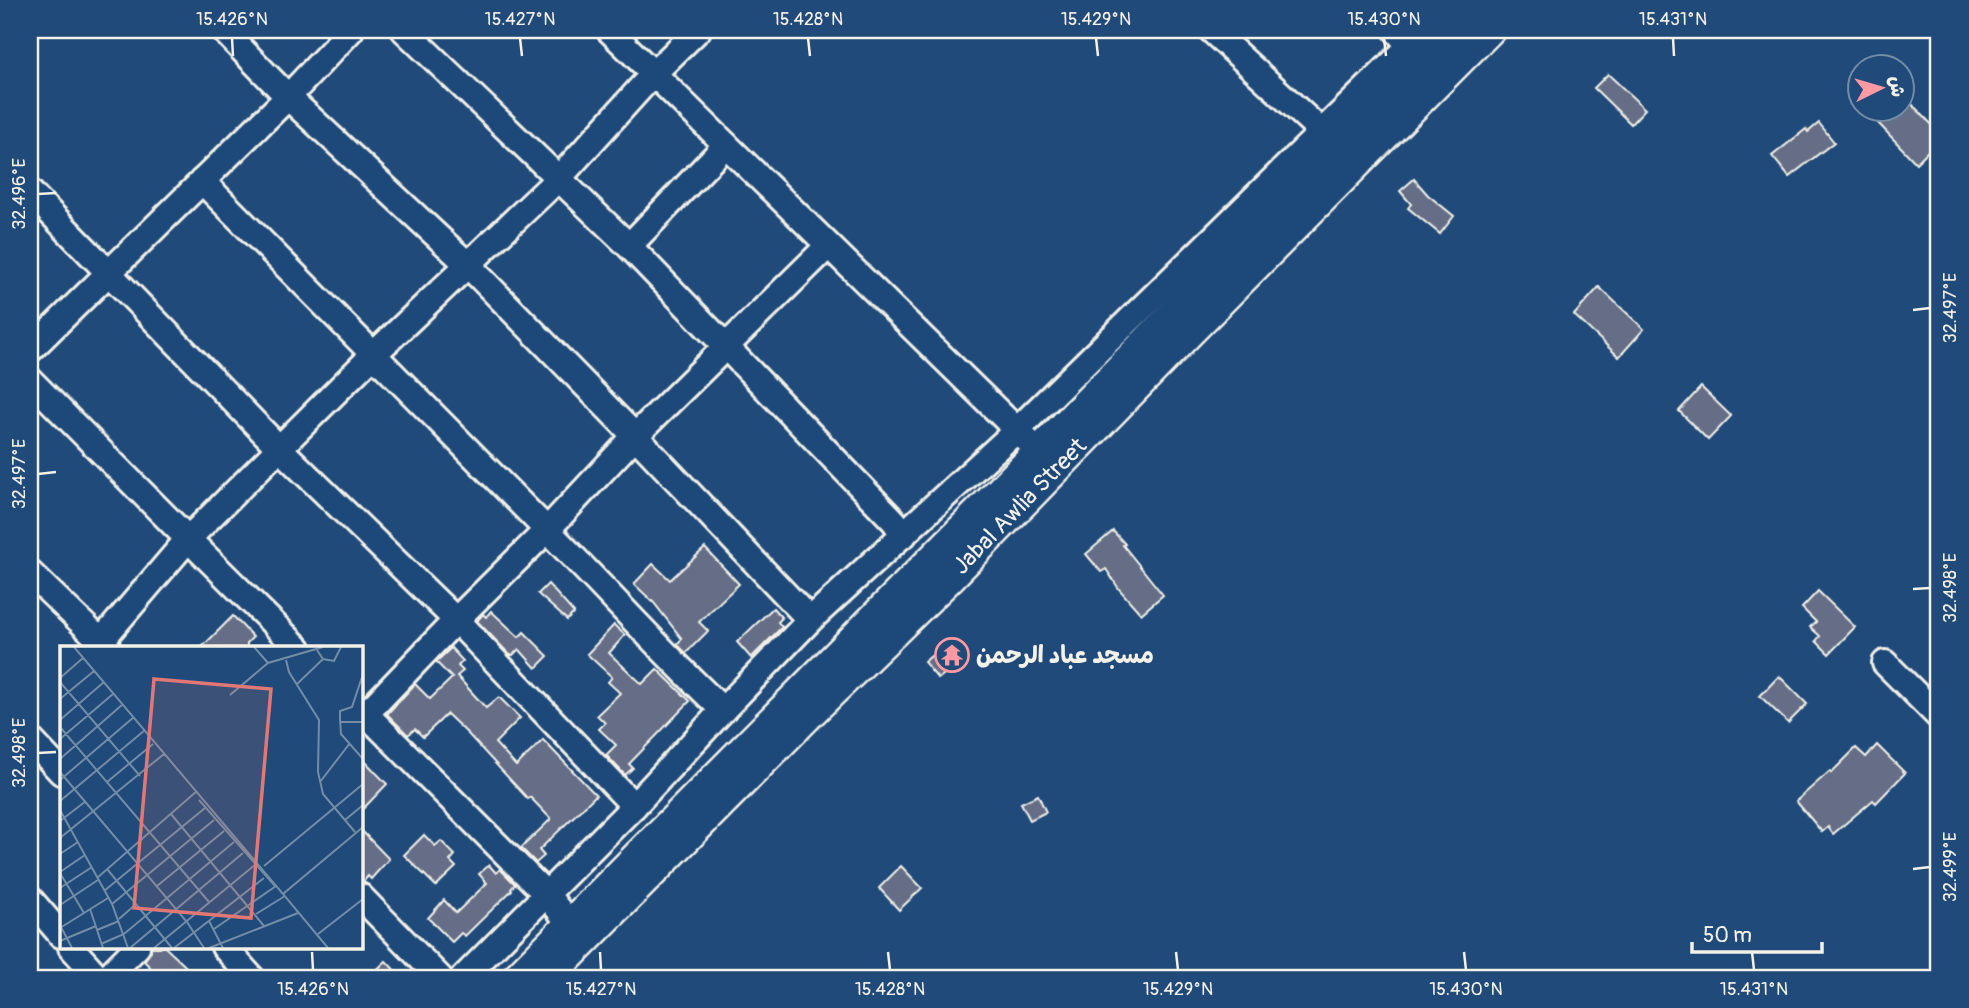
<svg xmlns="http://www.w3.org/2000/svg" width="1969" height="1008" viewBox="0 0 1969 1008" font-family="Pangolin,'Playpen Sans Arabic',sans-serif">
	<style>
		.building { fill: #656e86; stroke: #f4f1e8; stroke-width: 2 }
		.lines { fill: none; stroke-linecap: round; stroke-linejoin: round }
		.minor-casing { stroke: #f4f1e8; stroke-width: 30 }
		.major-casing { stroke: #f4f1e8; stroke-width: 35 }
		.minor { stroke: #1f4a7a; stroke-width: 24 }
		.major { stroke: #1f4a7a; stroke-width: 30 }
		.ticks { fill: none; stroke: #f4f1e8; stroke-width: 2.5 }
		.labels { text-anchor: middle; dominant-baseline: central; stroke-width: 5; stroke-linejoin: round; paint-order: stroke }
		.street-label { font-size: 24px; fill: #f4f1e8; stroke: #1f4a7a }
		.poi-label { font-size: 24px; font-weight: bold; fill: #f4f1e8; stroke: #1f4a7a; text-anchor: start }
		.inset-road { fill: none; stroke: #748da6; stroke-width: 2 }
		.view { fill: #e27875; fill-opacity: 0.15; stroke: #e27875; stroke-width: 3.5 }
		.inset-edge { fill: none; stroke: #f4f1e8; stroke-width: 3.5 }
		.neatline { fill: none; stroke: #f4f1e8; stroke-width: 2.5 }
		.ticks-label { font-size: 18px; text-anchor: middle; fill: #f4f1e8 }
	</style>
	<rect width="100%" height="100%" fill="#1f4a7a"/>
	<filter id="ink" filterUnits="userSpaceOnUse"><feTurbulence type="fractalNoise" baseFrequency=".0143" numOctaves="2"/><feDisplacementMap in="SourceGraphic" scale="14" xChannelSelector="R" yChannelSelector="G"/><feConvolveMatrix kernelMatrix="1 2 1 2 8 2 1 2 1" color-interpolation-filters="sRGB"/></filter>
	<g filter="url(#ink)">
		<!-- building -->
		<g class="building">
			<path d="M1608,74L1645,109L1631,124L1594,88Z"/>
			<path d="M1902,94L1939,132V140L1916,163L1878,123L1893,108H1902Z"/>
			<path d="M1819,123L1834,142L1789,177L1772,156L1806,129L1808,132Z"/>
			<path d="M1414,179L1428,195L1454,216L1440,234L1408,208L1411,204L1400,191Z"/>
			<path d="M1599,287L1644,329L1619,357L1574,315Z"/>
			<path d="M1701,387L1731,416L1708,440L1679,411Z"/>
			<path d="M1113,531L1125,544L1123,545L1163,595L1141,614L1119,589L1106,569L1101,572L1086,554Z"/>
			<path d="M705,548L739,584L699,622L708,631L686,653L677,644L682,639L654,603L634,584L653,564L670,580Z"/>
			<path d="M548,584L574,613L567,620L538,594Z"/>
			<path d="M1818,591L1855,627L1829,654L1816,641L1820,636L1810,627L1816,622L1802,608Z"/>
			<path d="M773,608L782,618L778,622L782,627L751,658L737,642Z"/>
			<path d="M491,611L519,637L524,632L548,656L536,668L519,649L513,655H510L477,621L483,614L486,617Z"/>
			<path d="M233,616L253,637L247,643V648H201Z"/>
			<path d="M614,625L625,635L609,653L642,684L657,669L690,701L629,764L633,768L625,775L606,755L616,745L599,729L605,723L597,715L620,693L608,682L612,677L587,654Z"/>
			<path d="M451,648L463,661L458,666L463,671L457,676L486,708L499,697L520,718L495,743L516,766L543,740L596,795L539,850L544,856L536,863L521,848L551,819L530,797L528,799L468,734L447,714L423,737L415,729L408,735L387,714L415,684L430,699L452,678L436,662Z"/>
			<path d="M941,648L955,665L938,679L924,662Z"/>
			<path d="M1779,676L1807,704L1788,723L1760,696Z"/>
			<path d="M1877,745L1905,773L1876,803L1873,800L1833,834L1828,827L1822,832L1796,801L1830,771L1831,773L1856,748L1866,757Z"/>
			<path d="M360,756L387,784L360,812Z"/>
			<path d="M1038,795L1046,812L1030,820L1021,803Z"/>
			<path d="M360,829L389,859L371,879L368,876L363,882H360Z"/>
			<path d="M424,835L435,846L441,841L455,855L450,861L456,867L436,886L404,855Z"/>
			<path d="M489,865L496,873L500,869L515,884L511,889L512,890L465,936L461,933L452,942L428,918L444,900L456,913L487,883L479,874Z"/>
			<path d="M901,866L922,888L899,910L879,888Z"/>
			<path d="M151,947H165L198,978H146L154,971L144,961L151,951Z"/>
			<path d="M386,961L402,978H368Z"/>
		</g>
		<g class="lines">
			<!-- minor casing -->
			<g class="minor-casing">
				<g id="minor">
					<path d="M223,30L288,97L467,264L635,436L810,620"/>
					<path d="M404,30L629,246L894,521L904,535"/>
					<path d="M609,30L1028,441"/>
					<path d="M1211,30L1334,143"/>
					<path d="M1396,30L1410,46"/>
					<path d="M202,181C316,297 430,413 545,528C605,588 661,652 723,710"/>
					<path d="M30,192L279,448L456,620L634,806"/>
					<path d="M629,246L726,145"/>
					<path d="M30,350L288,97L351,30"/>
					<path d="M30,380L188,539L298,648"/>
					<path d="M30,573L108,648"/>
					<path d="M101,641L188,539L372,356L559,178L654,73L698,30"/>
					<path d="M1885,663L1939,717"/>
					<path d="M360,708L547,895L570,924"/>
					<path d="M360,720L456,620L547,530L635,436L828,246"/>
					<path d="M30,739L61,772"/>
					<path d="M360,896L440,978"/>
					<path d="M30,899L61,935"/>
					<path d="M71,947L99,978"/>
					<path d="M224,947L252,978"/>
					<path d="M106,978L137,947"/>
					<path d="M463,978L634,806L723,710L810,620L1017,430L1426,30"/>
				</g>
			</g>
			<!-- major casing -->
			<g class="major-casing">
				<g id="major">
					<path d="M517,978L1038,453L1389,93L1454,30"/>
					<path id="s1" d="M547,978L815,708L947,580L1189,332L1489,30"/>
				</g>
			</g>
			<!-- minor -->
			<use href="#minor" class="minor"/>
			<!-- major -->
			<use href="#major" class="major"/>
		</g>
	</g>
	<!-- ticks -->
	<path class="ticks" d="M232,38L233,56M520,38L522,56M808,38L810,56M1096,38L1098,56M1384,38L1386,56M1673,38L1674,56M38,194L56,193M1913,310L1930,308M38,474L56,472M1913,589L1930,588M38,753L56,752M1913,869L1930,867M312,952L313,970M600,952L601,970M888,952L890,970M1176,952L1178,970M1464,952L1466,970M1752,952L1754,970"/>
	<!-- icons -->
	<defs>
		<g id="temple-ring" transform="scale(1.75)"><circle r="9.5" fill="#1f4a7a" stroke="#ff9aa2" stroke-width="1.5"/><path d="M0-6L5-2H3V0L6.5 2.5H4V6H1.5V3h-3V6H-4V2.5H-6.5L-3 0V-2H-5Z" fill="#ff9aa2"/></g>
	</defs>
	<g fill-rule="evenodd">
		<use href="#temple-ring" x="952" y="655"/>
	</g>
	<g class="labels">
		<!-- street labels -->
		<g class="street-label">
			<text stroke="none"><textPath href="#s1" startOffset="668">Jabal Awlia Street</textPath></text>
		</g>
		<!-- poi labels -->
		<g class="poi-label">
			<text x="976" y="655">مسجد عباد الرحمن</text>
		</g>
	</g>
	<!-- overview -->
	<g transform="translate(60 646)">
		<rect width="303" height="303" fill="#1f4a7a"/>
		<path class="inset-road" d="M14,1L223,248M194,1L208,17M257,4L263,13L274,15L281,1M226,14L229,26L259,74L258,126L263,148L295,186M303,28L292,61L280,65V73L281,88L303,113M0,32L23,12M0,36L80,130M237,38L263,13M170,49L208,17L263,1M0,53L34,25M0,74L44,36M280,76H303M0,81L149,256M0,93L53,48M0,113L63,58M0,126L127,276L144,302M0,134L74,71M47,136L93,98M260,136L290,97M139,154L215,240M0,155L85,84M0,164L52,258L68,302M111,168L204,280M285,174L303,159M0,175L26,155M0,192L104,108M0,208L18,196M204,220L303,138M47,223L112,302M0,226L25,209M0,227L24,267M37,232L137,145M97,240L164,185M0,242L32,221M44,245L145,162M52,258L154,174M0,259L38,234M30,263L43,302M196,268L225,250M59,273L76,258M149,275L163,302M1,281L12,302M0,282L48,252M154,283L216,240M37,284L59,275M258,288L303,253M0,295L36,280M41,298L64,288L174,196M70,302L183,207M94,302L196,218M114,302L204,232M149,302L238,267M268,302L223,248L303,181"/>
		<path class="view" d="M94,33L211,43L191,272L74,262Z"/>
		<rect width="303" height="303" class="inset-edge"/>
	</g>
	<!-- margin -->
	<rect width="1969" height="1008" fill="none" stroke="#1f4a7a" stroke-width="77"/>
	<!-- north arrow -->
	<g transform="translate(1881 88) rotate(85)"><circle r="33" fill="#1f4a7a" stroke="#748da6" stroke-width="2"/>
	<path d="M0-5L12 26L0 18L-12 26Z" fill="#ff9aa2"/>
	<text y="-10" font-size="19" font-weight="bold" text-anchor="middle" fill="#f4f1e8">ش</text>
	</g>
	<!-- scale -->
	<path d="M1692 942v10h130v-10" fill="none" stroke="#f4f1e8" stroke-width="3.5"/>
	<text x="1703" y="942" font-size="21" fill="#f4f1e8" stroke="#1f4a7a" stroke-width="5" paint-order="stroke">50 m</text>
	<rect x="38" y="38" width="1892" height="932" class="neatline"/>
	<g class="ticks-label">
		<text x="232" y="25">15.426°N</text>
		<text x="520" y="25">15.427°N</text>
		<text x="808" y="25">15.428°N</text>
		<text x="1096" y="25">15.429°N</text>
		<text x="1384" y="25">15.430°N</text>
		<text x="1673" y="25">15.431°N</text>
		<text transform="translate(19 194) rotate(-90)" y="6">32.496°E</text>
		<text transform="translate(1950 308) rotate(-90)" y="6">32.497°E</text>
		<text transform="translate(19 474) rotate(-90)" y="6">32.497°E</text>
		<text transform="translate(1950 588) rotate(-90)" y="6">32.498°E</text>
		<text transform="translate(19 753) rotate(-90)" y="6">32.498°E</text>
		<text transform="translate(1950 867) rotate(-90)" y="6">32.499°E</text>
		<text x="313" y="995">15.426°N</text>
		<text x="601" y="995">15.427°N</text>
		<text x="890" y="995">15.428°N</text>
		<text x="1178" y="995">15.429°N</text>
		<text x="1466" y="995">15.430°N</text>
		<text x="1754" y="995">15.431°N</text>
	</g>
</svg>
